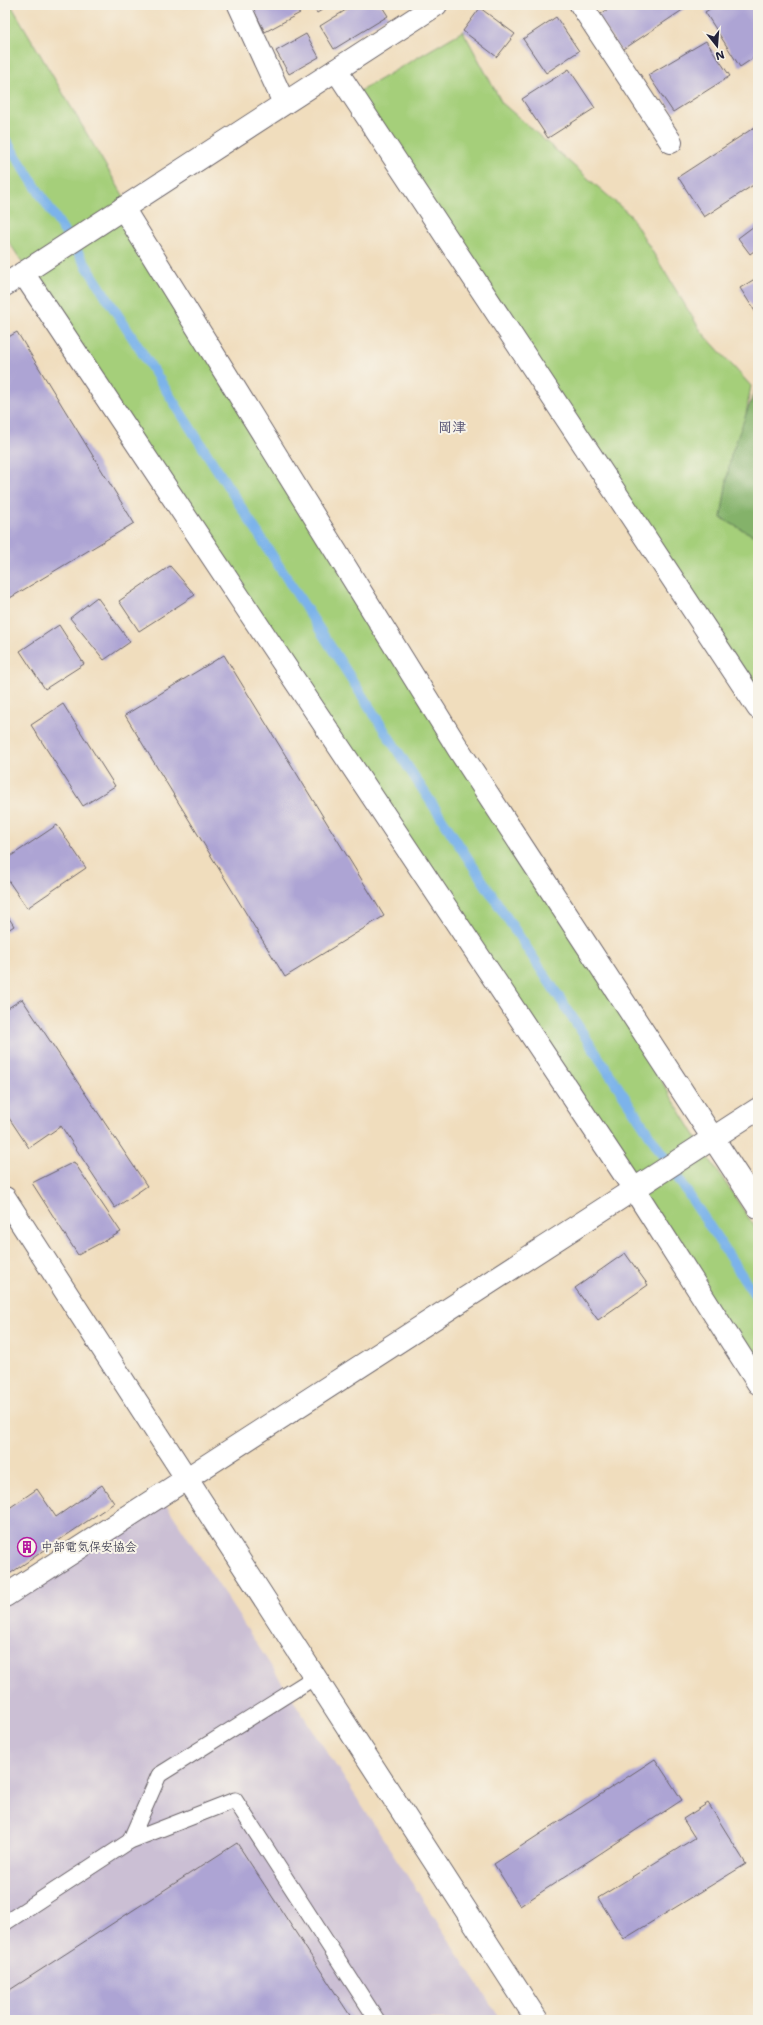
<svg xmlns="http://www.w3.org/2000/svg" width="763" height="2025" viewBox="0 0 763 2025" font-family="'Shantell Sans','Klee One',sans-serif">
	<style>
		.industrial { fill: #cbbfd4 }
		.green { fill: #a5cf7a; stroke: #64785a }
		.forest { fill: #84b26a; stroke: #536a52 }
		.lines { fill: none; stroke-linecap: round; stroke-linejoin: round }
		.stream { stroke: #7bb3ea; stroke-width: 10 }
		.building { fill: #ada4d4 }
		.service-casing { stroke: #6a6368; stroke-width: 17 }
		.minor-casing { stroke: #6a6368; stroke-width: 24 }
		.tertiary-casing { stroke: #6a6368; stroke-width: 24 }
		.service { stroke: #fff; stroke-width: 15 }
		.minor { stroke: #fff; stroke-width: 22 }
		.tertiary { stroke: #fff; stroke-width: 22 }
		.labels { text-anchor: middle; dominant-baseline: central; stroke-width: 4; stroke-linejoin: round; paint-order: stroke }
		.poi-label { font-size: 12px; fill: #22223b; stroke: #f7f3e8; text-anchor: start }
		.quarter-label { font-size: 14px; font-weight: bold; fill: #535071; stroke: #f7f3e8 }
	</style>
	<rect width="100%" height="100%" fill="#f7f3e8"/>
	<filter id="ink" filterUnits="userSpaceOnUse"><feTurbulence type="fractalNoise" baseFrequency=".025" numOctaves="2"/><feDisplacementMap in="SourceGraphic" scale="8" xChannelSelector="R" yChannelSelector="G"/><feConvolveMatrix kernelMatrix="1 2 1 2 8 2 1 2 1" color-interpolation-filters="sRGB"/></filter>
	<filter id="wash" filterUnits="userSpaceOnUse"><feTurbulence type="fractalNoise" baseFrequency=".012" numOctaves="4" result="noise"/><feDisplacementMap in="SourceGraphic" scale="16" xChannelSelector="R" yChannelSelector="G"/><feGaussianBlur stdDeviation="0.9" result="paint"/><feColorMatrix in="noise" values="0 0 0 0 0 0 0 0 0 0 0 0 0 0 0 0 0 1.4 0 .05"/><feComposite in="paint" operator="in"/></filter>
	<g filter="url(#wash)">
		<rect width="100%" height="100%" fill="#f0ddbd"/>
		<!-- industrial -->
		<path class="industrial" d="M162,1498L501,2020H5V1603Z"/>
		<!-- green -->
		<g class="green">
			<path d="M5,5H11L275,453L707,1155L758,1232V1384L5,236Z"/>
			<path d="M463,31L502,103L630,215L701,331L751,386L744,425L731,455L721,518L758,538V699L353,95Z"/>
		</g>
		<!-- forest -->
		<path class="forest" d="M758,382V538L721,518L731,455Z"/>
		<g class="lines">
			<!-- stream -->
			<path class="stream" d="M5,139L406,764L758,1300"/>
		</g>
		<g id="blocks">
			<!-- building -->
			<g class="building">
				<path d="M251,5H295L300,13L265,32Z"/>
				<path d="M311,5H330L317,13Z"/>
				<path d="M354,5H381L388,16L334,49L320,26Z"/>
				<path d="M614,5H686L687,7L621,51L598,16Z"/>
				<path d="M716,5H758V55L740,67L705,12Z"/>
				<path d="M480,8L515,34L497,57L463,31Z"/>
				<path d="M556,17L579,51L546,73L523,39Z"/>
				<path d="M306,34L319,57L289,74L276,51Z"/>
				<path d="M706,41L730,76L673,112L648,75Z"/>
				<path d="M569,69L595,108L548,138L522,99Z"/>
				<path d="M758,125V182L704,217L678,177Z"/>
				<path d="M758,223V248L750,254L738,238Z"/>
				<path d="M758,277V316L740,288Z"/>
				<path d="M17,332L134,523L5,601V339Z"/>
				<path d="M170,566L195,595L139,631L119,601Z"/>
				<path d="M97,597L130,642L104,660L70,618Z"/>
				<path d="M59,625L84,664L45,689L20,651Z"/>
				<path d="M224,655L384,916L285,977L125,715Z"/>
				<path d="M63,704L115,786L83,806L31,725Z"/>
				<path d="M57,825L86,868L27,908L5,876V860Z"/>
				<path d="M5,912L14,926L5,932Z"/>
				<path d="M22,999L147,1186L115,1208L61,1126L29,1148L5,1112V1010Z"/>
				<path d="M74,1162L121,1232L78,1255L32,1183Z"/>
				<path d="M625,1253L648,1285L598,1320L575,1288Z"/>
				<path d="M102,1485L114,1503L5,1577V1511L37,1489L56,1517Z"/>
				<path d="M655,1759L682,1800L520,1906L494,1864Z"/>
				<path d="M708,1803L746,1864L624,1939L598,1898L695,1838L683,1819Z"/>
				<path d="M237,1843L353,2020H5V1993Z"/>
			</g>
		</g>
	</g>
	<g filter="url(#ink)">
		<use href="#blocks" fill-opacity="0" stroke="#6a6368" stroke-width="1"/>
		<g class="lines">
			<!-- service casing -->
			<g class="service-casing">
				<g id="service">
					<path d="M130,1841L159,1775L315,1677"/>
					<path d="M5,1923L130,1841L235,1800L377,2020"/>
				</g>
			</g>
			<!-- minor casing -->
			<g class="minor-casing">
				<g id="minor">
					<path d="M239,5L284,103"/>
					<path d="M581,5L671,142"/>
					<path d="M336,70L758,708"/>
					<path d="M123,208L459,750L758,1207"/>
					<path d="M23,273L634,1189L758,1383"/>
					<path d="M5,285L436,5"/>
					<path d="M5,1596L758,1109"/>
				</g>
			</g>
			<!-- tertiary casing -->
			<g class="tertiary-casing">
				<path id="tertiary" d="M5,1198L537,2020"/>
			</g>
			<!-- service -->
			<use href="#service" class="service"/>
			<!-- minor -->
			<use href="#minor" class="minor"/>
			<!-- tertiary -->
			<use href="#tertiary" class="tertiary"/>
		</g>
	</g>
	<!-- icons -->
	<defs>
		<g id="building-ring" transform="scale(1)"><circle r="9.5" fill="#f7f3e8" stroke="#b5179e" stroke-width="1.5"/><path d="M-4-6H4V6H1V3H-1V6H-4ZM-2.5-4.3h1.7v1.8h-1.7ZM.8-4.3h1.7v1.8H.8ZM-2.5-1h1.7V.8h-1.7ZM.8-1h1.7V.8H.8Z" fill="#b5179e"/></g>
	</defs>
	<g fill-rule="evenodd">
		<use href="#building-ring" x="27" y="1547"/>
	</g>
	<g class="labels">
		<!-- poi labels -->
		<g class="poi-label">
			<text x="41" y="1547">中部電気保安協会</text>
		</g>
		<!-- quarter labels -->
		<g class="quarter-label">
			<text x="452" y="427">岡津</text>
		</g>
	</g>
	<!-- margin -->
	<rect width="763" height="2025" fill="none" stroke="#f7f3e8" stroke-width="20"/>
	<!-- north arrow -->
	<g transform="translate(717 46) rotate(163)" stroke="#f7f3e8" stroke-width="3" paint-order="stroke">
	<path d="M0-3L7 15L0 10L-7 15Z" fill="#22223b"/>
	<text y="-6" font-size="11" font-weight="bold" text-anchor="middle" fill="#22223b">N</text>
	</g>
</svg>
